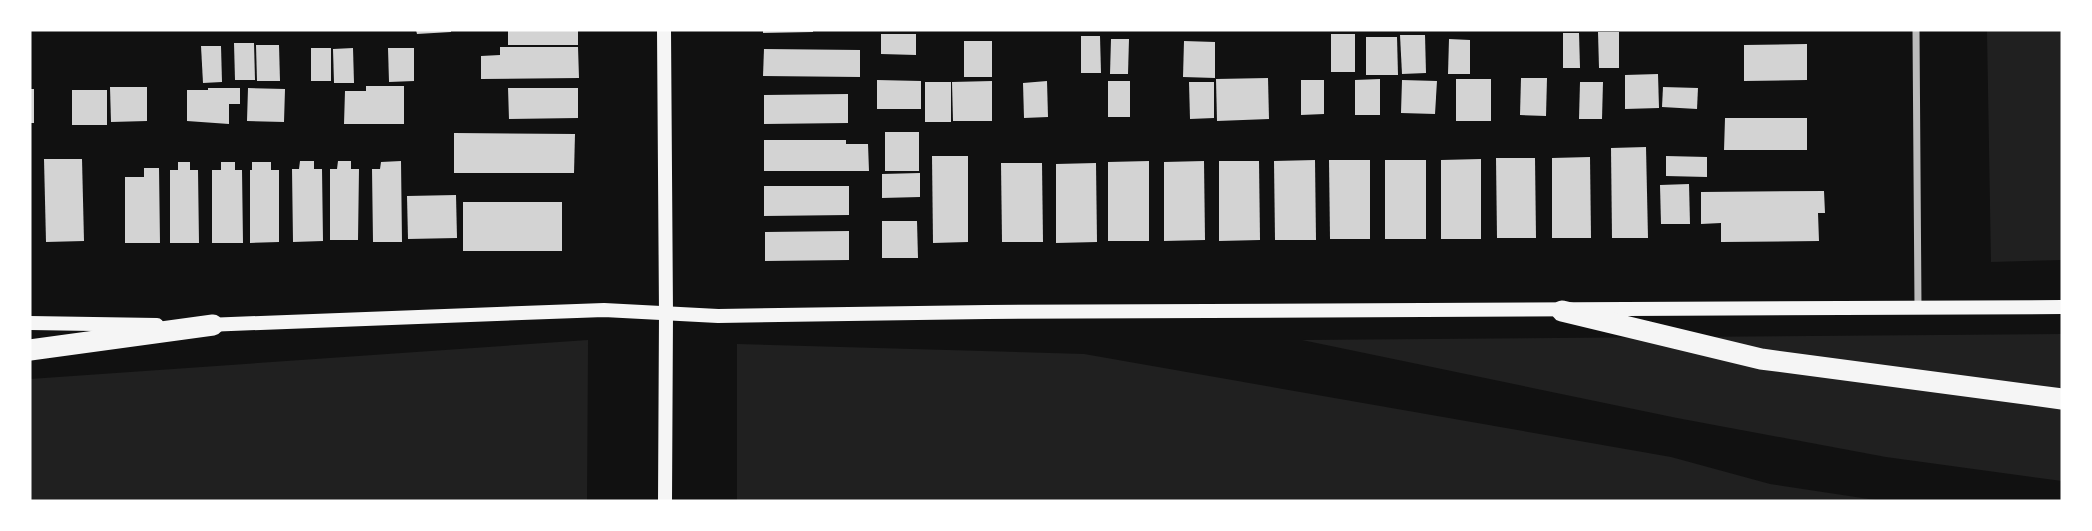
<svg xmlns="http://www.w3.org/2000/svg" width="2092" height="531" viewBox="0 0 2092 531" font-family="'Playfair Display',serif">
	<style>
		.green { fill: #202020 }
		.building { fill: #d3d3d3 }
		.lines { fill: none; stroke-linecap: round; stroke-linejoin: round }
		.minor { stroke: #bcbcbc; stroke-width: 7 }
		.secondary { stroke: #f5f5f5; stroke-width: 14 }
		.motorway { stroke: #f5f5f5; stroke-width: 21 }
	</style>
	<rect width="100%" height="100%" fill="#111"/>
	<!-- green -->
	<g class="green">
		<path d="M1987,30H2062V260L1991,262Z"/>
		<path d="M2062,334V481L1886,457L1677,418L1302,340Z"/>
		<path d="M588,340L587,501H30V379Z"/>
		<path d="M737,344L1084,354L1671,457L1770,484L1882,501H737Z"/>
	</g>
	<!-- building -->
	<g class="building">
		<path d="M416,30H451V32L417,34Z"/>
		<rect x="508" y="30" width="70" height="15"/>
		<path d="M763,30H813V32L763,33Z"/>
		<path d="M1598,32H1619V68H1599Z"/>
		<path d="M1563,33H1579L1580,68H1563Z"/>
		<path d="M881,34H916V55L881,54Z"/>
		<rect x="1331" y="34" width="24" height="38"/>
		<path d="M1400,35H1425L1426,73L1402,74Z"/>
		<path d="M1081,36H1100L1101,73H1081Z"/>
		<path d="M1366,37H1397L1398,75H1366Z"/>
		<path d="M1111,39H1129L1128,74H1110Z"/>
		<path d="M1449,39L1470,40V74H1448Z"/>
		<rect x="964" y="41" width="28" height="36"/>
		<path d="M1184,41L1215,42V78L1183,77Z"/>
		<path d="M234,43H254L255,80H235Z"/>
		<path d="M1807,44V80L1744,81V45Z"/>
		<path d="M256,45H279L280,81H257Z"/>
		<path d="M201,46H221L222,82L203,83Z"/>
		<path d="M500,47H578L579,78L481,79V56L500,55Z"/>
		<rect x="311" y="48" width="20" height="33"/>
		<path d="M353,48L354,83H334L333,49Z"/>
		<path d="M388,48H414V81L389,82Z"/>
		<path d="M764,49L860,50V77L763,76Z"/>
		<path d="M1658,74L1659,108L1625,109V75Z"/>
		<path d="M1268,78L1269,119L1217,121L1216,79Z"/>
		<path d="M1521,78H1547L1546,116L1520,115Z"/>
		<path d="M1380,79V115H1355V80Z"/>
		<rect x="1456" y="79" width="35" height="42"/>
		<path d="M877,80L921,81V109H877Z"/>
		<path d="M1301,80H1324V114L1301,115Z"/>
		<path d="M1402,80L1437,81L1435,114L1401,113Z"/>
		<path d="M992,81V121H953L952,82Z"/>
		<path d="M1047,81L1048,117L1024,118L1023,83Z"/>
		<rect x="1108" y="81" width="22" height="36"/>
		<rect x="925" y="82" width="26" height="40"/>
		<path d="M1189,82H1214V118L1190,119Z"/>
		<path d="M1580,82H1603L1602,119H1579Z"/>
		<path d="M366,86H404V124H344L345,91H366Z"/>
		<path d="M110,87H147V121L111,122Z"/>
		<path d="M1663,87L1698,88L1697,109L1662,107Z"/>
		<path d="M208,88H240V104H229V124L187,121V90H208Z"/>
		<path d="M248,88L285,89L284,122L247,121Z"/>
		<path d="M508,88H578V118L509,119Z"/>
		<rect x="30" y="89" width="4" height="34"/>
		<rect x="72" y="90" width="35" height="35"/>
		<path d="M848,94V123L764,124V95Z"/>
		<path d="M1725,118H1807V150H1724Z"/>
		<rect x="885" y="132" width="34" height="39"/>
		<path d="M454,133L575,134L574,173H454Z"/>
		<path d="M764,140H846V144H868L869,171H764Z"/>
		<path d="M1646,147L1648,238H1612L1611,148Z"/>
		<path d="M932,156H968V242L933,243Z"/>
		<path d="M1666,156L1707,157V177L1666,176Z"/>
		<path d="M1590,157L1591,238H1552V158Z"/>
		<path d="M1496,158H1535L1536,238H1497Z"/>
		<path d="M44,159H82L84,241L46,242Z"/>
		<path d="M1481,159V239H1441V160Z"/>
		<path d="M1315,160L1316,240H1275L1274,161Z"/>
		<path d="M1329,160H1370V239H1330Z"/>
		<rect x="1385" y="160" width="41" height="79"/>
		<path d="M300,161H314V169H322L323,241L293,242L292,169H299Z"/>
		<path d="M338,161H351V169H359L358,240H330V169H337Z"/>
		<path d="M401,161L402,242H373L372,169H380L381,162Z"/>
		<path d="M1149,161V241H1108V162Z"/>
		<path d="M1204,161L1205,240L1164,241V162Z"/>
		<path d="M1219,161H1259L1260,240L1219,241Z"/>
		<path d="M178,162H190V170H198L199,243H170V170H178Z"/>
		<path d="M221,162H235V170H242L243,243H212V170H221Z"/>
		<path d="M252,162H271V170H279V242L250,243V170H252Z"/>
		<path d="M1001,163H1042L1043,242H1002Z"/>
		<path d="M1096,163L1097,242L1056,243V164Z"/>
		<path d="M144,168H159L160,243H125V177H144Z"/>
		<path d="M920,173V197L882,198V174Z"/>
		<path d="M1689,184L1690,224H1661L1660,185Z"/>
		<path d="M764,186H849V215L764,216Z"/>
		<path d="M1824,191L1825,213H1818L1819,241L1721,242V223L1701,224V192Z"/>
		<path d="M456,195L457,238L408,239L407,196Z"/>
		<rect x="463" y="202" width="99" height="49"/>
		<path d="M882,221H917L918,258H882Z"/>
		<path d="M849,231V260L765,261V232Z"/>
	</g>
	<g class="lines">
		<!-- minor -->
		<path class="minor" d="M1916,30L1918,307"/>
		<!-- secondary -->
		<g class="secondary">
			<path d="M664,30L666,314L665,501"/>
			<path d="M30,323L157,325"/>
			<path d="M206,325L604,310L718,316L987,312L2062,307"/>
		</g>
		<!-- motorway -->
		<g class="motorway">
			<path d="M1562,311L1761,359L2062,399"/>
			<path d="M30,350L213,325"/>
		</g>
	</g>
	<!-- border -->
	<rect width="2092" height="531" fill="none" stroke="#ffffff" stroke-width="63"/>
</svg>
